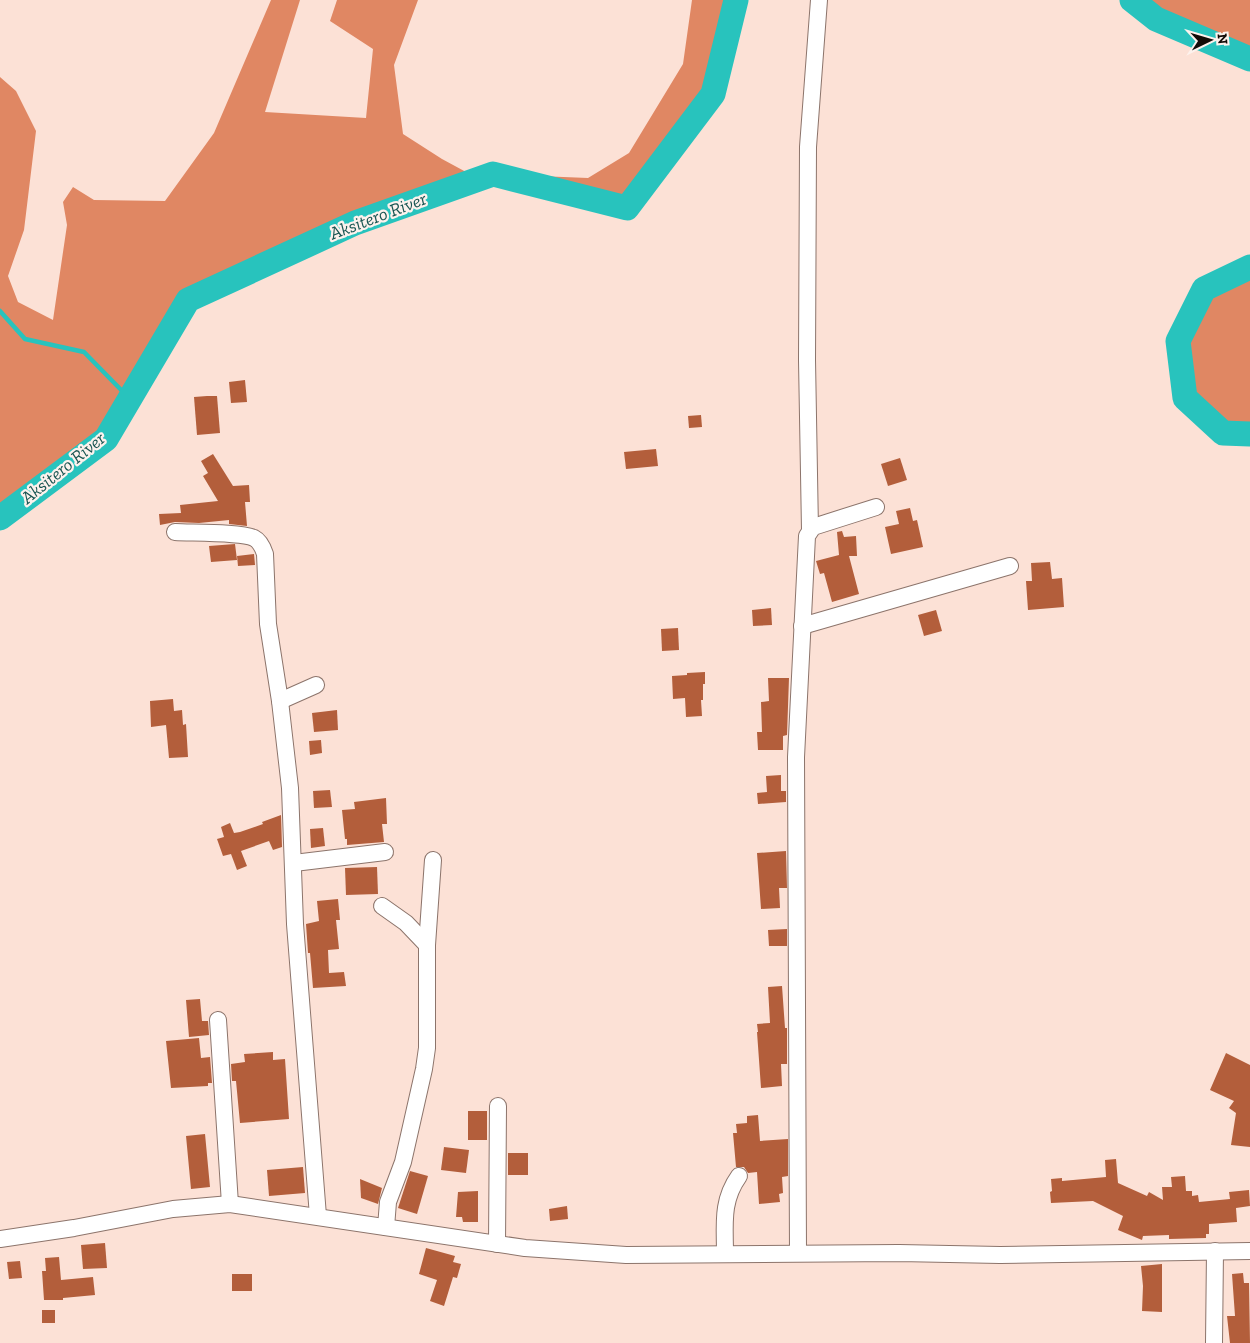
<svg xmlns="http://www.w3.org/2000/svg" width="1250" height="1343" viewBox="0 0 1250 1343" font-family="'Zilla Slab',serif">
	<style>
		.forest { fill: #e08763 }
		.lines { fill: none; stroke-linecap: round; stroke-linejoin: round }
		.stream { stroke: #28c3bd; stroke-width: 4.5 }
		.river { stroke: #28c3bd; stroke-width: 25 }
		.building { fill: #b35e3b }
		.minor-casing { stroke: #8c746b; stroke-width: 18 }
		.minor { stroke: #fff; stroke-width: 16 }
		.labels { text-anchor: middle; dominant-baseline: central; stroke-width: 4.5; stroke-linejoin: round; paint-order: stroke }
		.water-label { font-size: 18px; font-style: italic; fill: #195552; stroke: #fdf2ed }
	</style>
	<rect width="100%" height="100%" fill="#fce1d6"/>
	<!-- forest -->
	<g class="forest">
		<path d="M271,0H300L265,112L366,118L373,49L330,21L337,0H418L394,65L403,134L442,159L479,179L188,300L106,439L0,518V77L16,91L36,131L24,230L8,276L18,302L53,320L67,225L63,202L73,187L94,200L165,201L214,133Z"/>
		<path d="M692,0H736L713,94L627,208L493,174L588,178L629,153L683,64Z"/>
		<path d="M1132,0H1250V59L1156,19Z"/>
		<path d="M1250,267V434L1223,433L1185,398L1178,341L1204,289Z"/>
	</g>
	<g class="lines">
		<!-- stream -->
		<path class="stream" d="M0,311L25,339L84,352L129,398"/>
		<!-- river -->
		<g class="river">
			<path d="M1132,0L1156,19L1250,59"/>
			<path d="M1250,267L1204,289L1178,341L1185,398L1223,433L1250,434"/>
			<path d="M0,518L106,439L188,300L355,223L493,174L627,208L713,94L736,0"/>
		</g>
	</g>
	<!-- building -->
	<g class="building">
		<path d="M245,380L247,402L231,403L229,382Z"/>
		<path d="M207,396H217L220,433L197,435L194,397Z"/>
		<path d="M701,415L702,427L689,428L688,416Z"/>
		<path d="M656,449L658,466L626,469L624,452Z"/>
		<path d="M213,454L233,486L249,485L250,502H245L247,526L229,524V520L199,523L175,522L160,525L159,514L181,513L180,505L218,501L203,476L208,473L201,461Z"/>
		<path d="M900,458L907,480L888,486L881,464Z"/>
		<path d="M910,508L913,521L917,520L923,547L891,554L885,527L899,524L896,511Z"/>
		<path d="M842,531L844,537L856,536L857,556H849L859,594L832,602L824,573L820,574L816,561L839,555L837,532Z"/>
		<path d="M235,544L237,560L211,562L209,546Z"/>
		<path d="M254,554L255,565L238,566L237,556Z"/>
		<path d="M1050,562L1052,579L1062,578L1064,607L1028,610L1026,581H1032L1031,563Z"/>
		<path d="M771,608L772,625L753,626L752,610Z"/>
		<path d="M936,610L942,631L924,636L918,615Z"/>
		<path d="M678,628L679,650L662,651L661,629Z"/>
		<path d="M705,672V684H703V700H701L702,716L686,717L685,698L673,699L672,676L687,675V673Z"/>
		<path d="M768,678H789L787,735L783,736V750H758L757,732H762L761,702L769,701Z"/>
		<path d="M173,699L174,711L182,710L183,725L186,724L188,757L169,758L166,725L151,727L150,701Z"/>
		<path d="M337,710L338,730L314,732L312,713Z"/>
		<path d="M321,740L322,753L310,755L309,741Z"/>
		<path d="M781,775V791H786V802L758,804L757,793L767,792L766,776Z"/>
		<path d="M330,790L332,807L314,808L313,791Z"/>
		<path d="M386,798L387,824H382L384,842L347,845V839H345L342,810L355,809L354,802Z"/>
		<path d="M281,815L282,847L273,850L269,841L241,851L247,866L237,870L231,854L223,856L217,839L224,837L221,827L230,823L234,833L240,832L263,824L262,822Z"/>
		<path d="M323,828L325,846L311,848L310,829Z"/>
		<path d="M786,851L787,888H779L780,908L761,909L757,853Z"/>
		<path d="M377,867L378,894L346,895L345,868Z"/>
		<path d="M338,899L340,920H336L339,949L328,950L329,973L344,972L346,986L313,988L310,953H308L306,924L319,921L317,901Z"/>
		<path d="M787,929V946H769L768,930Z"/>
		<path d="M782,986L785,1028H787V1064H781L782,1086L761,1088L757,1032H758L757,1024L770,1023L768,987Z"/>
		<path d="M200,999L202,1021H208L209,1035L189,1037L186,1000Z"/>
		<path d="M199,1038L201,1058L210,1057L212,1083H208V1086L171,1088L166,1041Z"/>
		<path d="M273,1052V1060L285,1059L289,1119L240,1123L236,1081H232L231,1064L245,1062L244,1054Z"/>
		<path d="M1226,1053L1250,1065V1147L1231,1145L1236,1113L1229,1108L1234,1101L1210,1090Z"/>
		<rect x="468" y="1111" width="19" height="29"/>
		<path d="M758,1115L760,1141L788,1139V1176L782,1177L783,1193L779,1194L780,1202L759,1204L757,1172L748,1173L744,1167H736L733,1133H737L736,1124L747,1123V1116Z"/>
		<path d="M205,1134L210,1187L191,1189L186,1136Z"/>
		<path d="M444,1147L469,1150L466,1173L441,1170Z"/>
		<rect x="508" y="1153" width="20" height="22"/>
		<path d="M1116,1159L1118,1183L1147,1196L1149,1192L1163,1200L1162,1187H1172L1171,1177L1185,1176L1186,1191H1192V1196L1198,1195L1199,1202L1230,1199L1229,1192L1249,1190L1250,1206L1236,1208L1237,1222L1209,1224V1234H1206V1238L1169,1239V1235L1143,1236L1142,1240L1118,1230L1123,1216L1093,1201L1051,1203L1050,1192L1052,1191L1051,1179L1062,1178V1181L1106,1177L1105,1160Z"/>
		<path d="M303,1167L305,1193L269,1196L267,1170Z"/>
		<path d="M410,1171L428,1176L417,1214L398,1208Z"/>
		<path d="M360,1179L382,1188L378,1204L361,1198Z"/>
		<path d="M478,1191V1222H463L462,1217H456L458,1192Z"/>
		<path d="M567,1206L568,1219L550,1221L549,1209Z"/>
		<path d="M105,1243L107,1268L83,1269L81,1245Z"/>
		<path d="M426,1248L455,1256L453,1262L461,1264L457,1278L453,1277L444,1306L430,1301L437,1280L419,1274Z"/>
		<path d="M59,1257L61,1280L93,1277L95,1295L63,1298V1300H44L42,1271H46L45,1258Z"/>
		<path d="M20,1261L22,1278L9,1279L7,1262Z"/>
		<path d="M1162,1264V1312L1142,1311L1143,1286L1141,1266Z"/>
		<path d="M1243,1273L1244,1283H1249L1250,1343H1230L1227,1316H1235L1232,1274Z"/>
		<rect x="232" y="1274" width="20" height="17"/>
		<rect x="42" y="1310" width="13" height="13"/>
	</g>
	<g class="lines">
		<!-- minor casing -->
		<g class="minor-casing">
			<g id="minor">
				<path d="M810,530L807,360L808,147L819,0"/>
				<path d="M175,532C192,533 241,532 254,538C260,541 263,548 265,554L268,624L280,701L290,788L295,924L318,1216"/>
				<path d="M802,626L1010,566"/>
				<path d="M280,701L316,685"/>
				<path d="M294,863L385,852"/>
				<path d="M382,906L406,923L427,945"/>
				<path d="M218,1020L230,1204"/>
				<path d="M386,1227L388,1202L403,1162L424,1069L427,1048V945L433,860"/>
				<path d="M0,1239L74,1228L173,1209L230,1204L525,1248L626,1255L899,1253L1000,1255L1250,1251"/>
				<path d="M497,1244L498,1106"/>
				<path d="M798,1253L796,757L807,536L813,527L876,507"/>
				<path d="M725,1254C725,1225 721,1201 739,1176"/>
				<path d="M1214,1343L1215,1251"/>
			</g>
		</g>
		<!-- minor -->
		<use href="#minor" class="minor"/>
	</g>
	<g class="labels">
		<!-- water labels -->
		<g class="water-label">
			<text transform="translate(378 216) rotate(-21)">Aksitero River</text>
			<text transform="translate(63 468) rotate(-39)">Aksitero River</text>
		</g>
	</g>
	<!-- north arrow -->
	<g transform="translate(1210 40) rotate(85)" stroke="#fdf2ed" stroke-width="4" paint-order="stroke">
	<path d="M0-4L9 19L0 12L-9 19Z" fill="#130b07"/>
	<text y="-8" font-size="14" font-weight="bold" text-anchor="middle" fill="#130b07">N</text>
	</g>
</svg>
